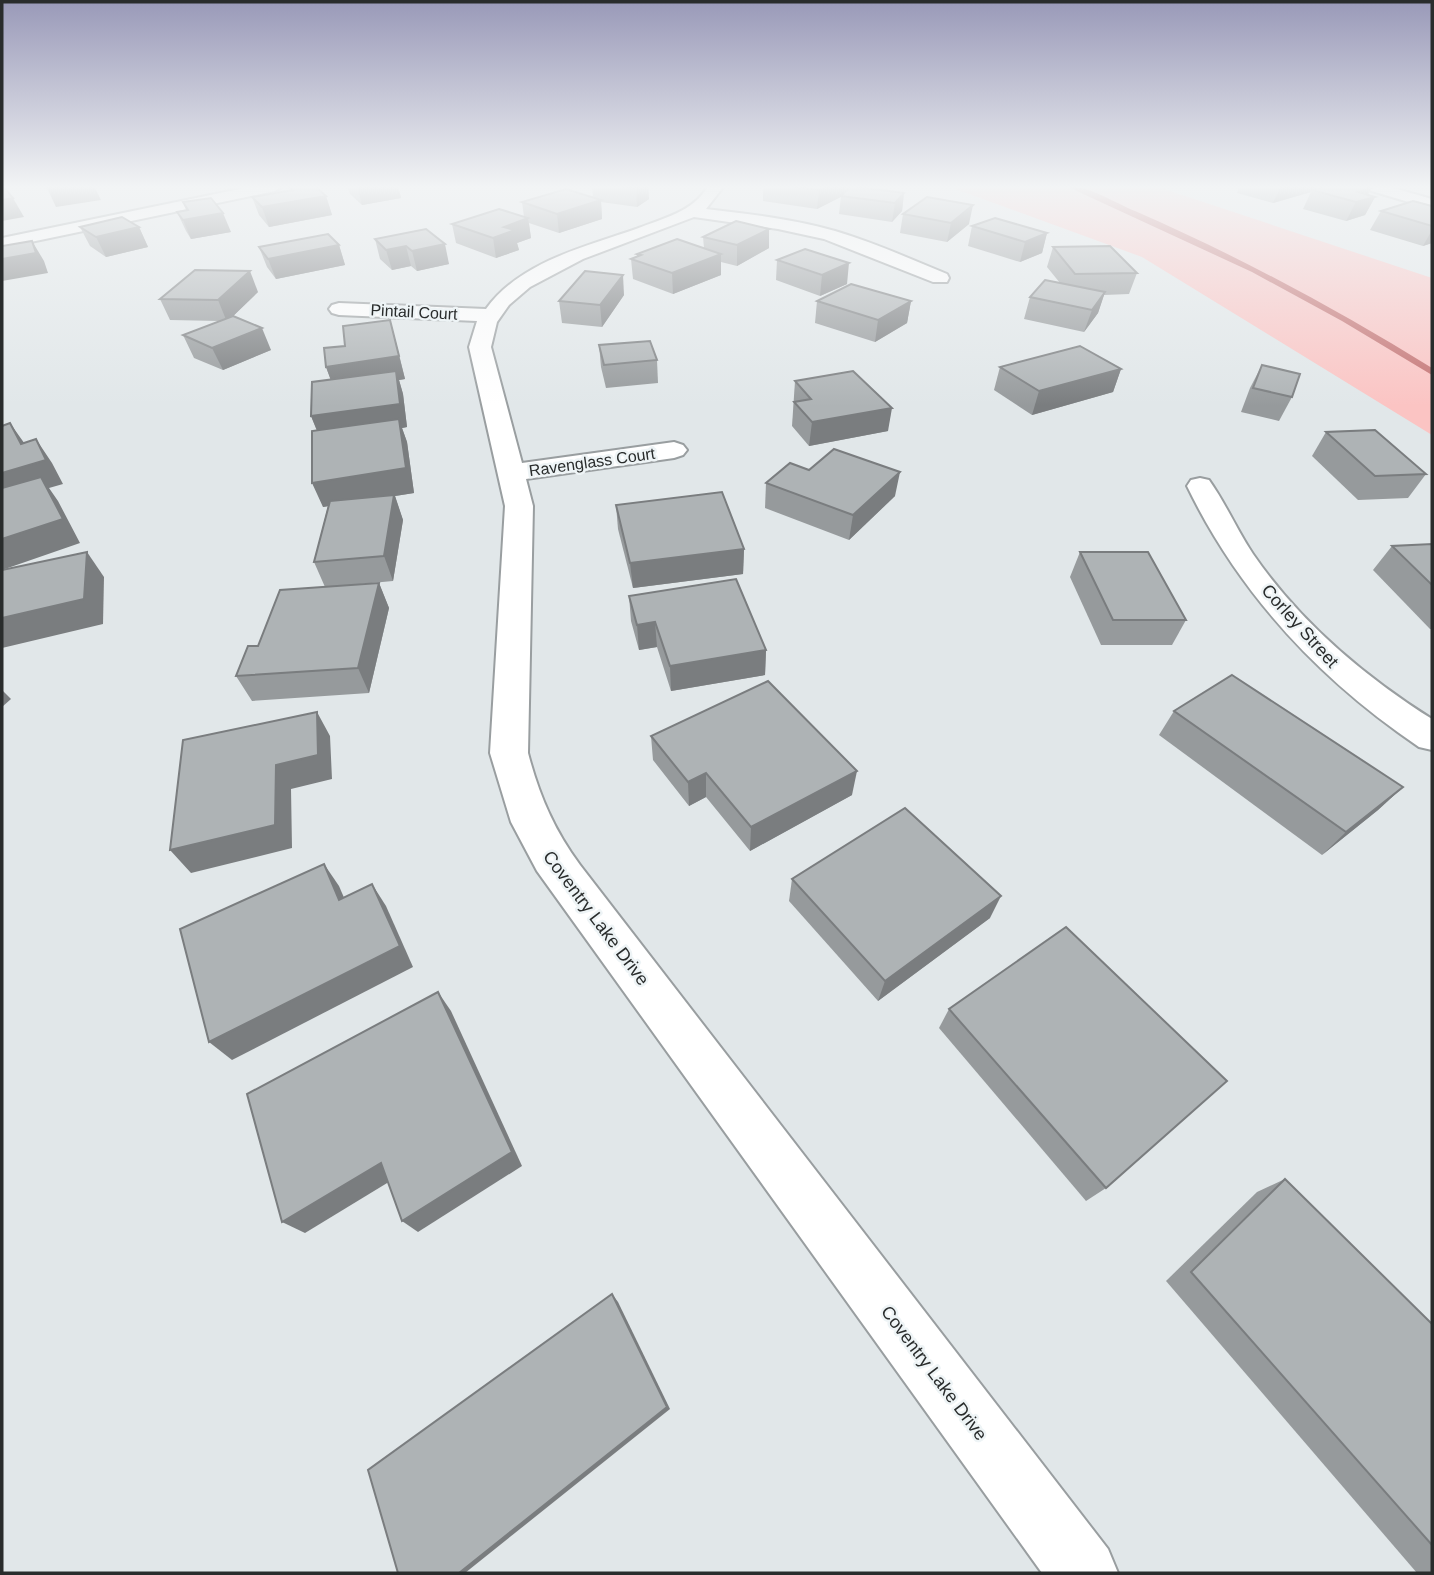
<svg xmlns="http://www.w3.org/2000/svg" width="1434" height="1575" viewBox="0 0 1434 1575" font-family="Arial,sans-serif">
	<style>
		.green { fill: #fbc4c3 }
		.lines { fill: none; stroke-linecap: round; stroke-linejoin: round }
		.stream { fill: #c47070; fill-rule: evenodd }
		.minor-casing { stroke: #999ea0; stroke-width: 4 }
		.minor { fill: #fff; fill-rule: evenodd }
		.wall { fill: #969a9c }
		.shaded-wall { fill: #7a7d7f }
		.building { fill: #aeb3b5; stroke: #7a7d7f; stroke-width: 2 }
		.labels { text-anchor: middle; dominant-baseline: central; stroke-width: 5; stroke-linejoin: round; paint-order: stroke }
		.far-street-label { font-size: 16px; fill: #292c2c; stroke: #eef4f6 }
		.street-label { font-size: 18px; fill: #292c2c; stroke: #eef4f6 }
	</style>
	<rect width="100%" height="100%" fill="#e1e7e9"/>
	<!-- green -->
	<path class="green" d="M947,186H1155L1432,278V435L1142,257Z"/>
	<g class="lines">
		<!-- stream -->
		<path class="stream" d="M1066,186C1088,185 1115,203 1135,211C1238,256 1337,309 1432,368V375L1342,321L1252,272Z"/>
		<!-- minor casing -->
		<g class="minor-casing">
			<g id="minor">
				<path d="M254,186H283L275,191L2,248V238Z"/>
				<path d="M708,186H724L706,209C749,214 793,219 835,231C873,242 910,259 947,274L949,278L947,282H933L824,239L778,229L694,217L583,259L530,287L509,305L497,322L491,347L522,463L674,442L683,445L687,450L683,455L674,458L526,479L533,506L528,753C539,795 554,830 580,865L1108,1549L1118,1573H1042L537,871L511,822L490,753L505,506L469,347L477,321L339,315L332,313L329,309L332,305L339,303L486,309C520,262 584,247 636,229C661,219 694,212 708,186Z"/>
				<path d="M1362,186H1386L1432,199V209L1365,189Z"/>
				<path d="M1200,478L1209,480C1226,504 1237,530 1253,554C1299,621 1364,676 1432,719V750L1419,747C1319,679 1240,595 1187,486L1191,480Z"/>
			</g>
		</g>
		<!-- minor -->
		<use href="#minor" class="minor"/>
	</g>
	<!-- wall -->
	<g class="wall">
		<path d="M287,186H315L326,196L332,215L269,227L259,215L252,197L289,190Z"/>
		<path d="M347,186H398L401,198L362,205L350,194Z"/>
		<path d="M592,186H648L649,199L637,207L601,202L602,219L559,233L529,223L531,238L517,243L519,250L496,258L456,243L452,224L524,217L522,202L593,197Z"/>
		<path d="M763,186H846L845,192L904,193L902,211L892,222L839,214L841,196L817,209L763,201Z"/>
		<path d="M1239,186H1315L1313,190L1371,188L1368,194L1375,197L1365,215L1346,221L1303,209L1311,192L1273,203L1237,193Z"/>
		<path d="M183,202L231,232L191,239L186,231L177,212L186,210Z"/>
		<path d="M1432,206V243L1423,246L1370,230L1381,211Z"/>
		<path d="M903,214L969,224L947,242L900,233Z"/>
		<path d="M972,226L1047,233L1042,253L1020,262L968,246Z"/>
		<path d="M80,227H139L148,247L106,257L90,246Z"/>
		<path d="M426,229L449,264L417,271L411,266L392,270L380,259L375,239Z"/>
		<path d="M769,229V248L737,266L721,262V275L673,294L633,279L631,259L637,257V254L704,248L703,237Z"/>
		<path d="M339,245L345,265L276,279L267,267L259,247Z"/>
		<path d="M1053,247L1137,273L1129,294L1104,295L1098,313L1084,332L1024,319L1030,297L1060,283L1047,267Z"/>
		<path d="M777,260L847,284L820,296L776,280Z"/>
		<path d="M258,292L232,317L271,350L223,370L194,358L183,335L220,321L170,320L160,299Z"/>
		<path d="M624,295L602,327L562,323L559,301Z"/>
		<path d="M817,301H911L907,323L875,342L815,323Z"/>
		<path d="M396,342L405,379L399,380L403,394L407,427L402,428L407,442L414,493L395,496L403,520L393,581L328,587L379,583L389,608L369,693L252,701L236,676L258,646L325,587L314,562L328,506L323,507L317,431L311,416L331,380L326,367Z"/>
		<path d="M599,345L657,360L658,383L606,388L601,367Z"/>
		<path d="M1262,365L1292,397L1279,421L1241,412L1250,388Z"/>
		<path d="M1000,367L1121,369L1113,392L1032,415L994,390Z"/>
		<path d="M795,381L888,431L809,446L792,426Z"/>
		<path d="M1326,432L1426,474L1408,498L1358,500L1312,456Z"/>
		<path d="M809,470L895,496L849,540L765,508L766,483Z"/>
		<path d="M616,505L744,549L743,574L633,588L618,529Z"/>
		<path d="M1432,544V629H1430L1373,570L1392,546Z"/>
		<path d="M1080,552L1186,620L1172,645H1101L1070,577Z"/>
		<path d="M629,596L766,650L765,675L671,691L657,647L639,650L631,621Z"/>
		<path d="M1174,711L1403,787L1378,810L1322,855L1159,735Z"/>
		<path d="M651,736L852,795L750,851L706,797L689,806L653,760Z"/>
		<path d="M792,879L990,918L878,1001L789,901Z"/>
		<path d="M949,1009L1106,1188L1086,1201L939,1028Z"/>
		<path d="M1285,1179L1432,1324V1573H1417L1166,1281L1257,1192Z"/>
	</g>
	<!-- shaded-wall -->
	<g class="shaded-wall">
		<path d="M62,186H94L101,200L56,207L47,188Z"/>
		<path d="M357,186H398L401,198L362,205Z"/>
		<path d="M640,186H648L649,199L637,207L636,188Z"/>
		<path d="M827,186H846L845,195L817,209L819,190Z"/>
		<path d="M1281,186H1315L1311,192L1273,203Z"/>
		<path d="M1371,188L1365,200L1375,197L1365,215L1346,221L1356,202L1358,192Z"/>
		<path d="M904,193L902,211L892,222L895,203Z"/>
		<path d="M326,196L332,215L269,227L262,207Z"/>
		<path d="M13,198L24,217L2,221V200Z"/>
		<path d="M601,200L602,219L559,233L557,214Z"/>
		<path d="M973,205L969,224L947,242L951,223Z"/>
		<path d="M223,213L231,232L191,239L183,220Z"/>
		<path d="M528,218L531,238L517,243L519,250L496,258L493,238L504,227Z"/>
		<path d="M139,227L148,247L106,257L96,237Z"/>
		<path d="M769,229V248L737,266V245Z"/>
		<path d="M1432,230V243L1423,246Z"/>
		<path d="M1047,233L1042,253L1020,262L1025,242Z"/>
		<path d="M32,241L44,261L48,273L2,281V259Z"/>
		<path d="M445,244L449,264L417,271L412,251Z"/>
		<path d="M339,245L345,265L276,279L268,259Z"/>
		<path d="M406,246L411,266L392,270L386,250Z"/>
		<path d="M721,254V275L673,294L672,273Z"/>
		<path d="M849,263L847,284L820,296L822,275Z"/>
		<path d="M250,271L258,292L227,322L218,300Z"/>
		<path d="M623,275L624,295L602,327L600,305Z"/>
		<path d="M1105,292L1098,313L1084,332L1092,310Z"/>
		<path d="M911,301L907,323L875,342L878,320Z"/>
		<path d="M390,320L405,379L399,380L403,394L407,427L402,428L407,442L414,493L395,496L403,520L393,581L384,556L394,496L323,507L312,483L321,440L311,416L334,389L326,367Z"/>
		<path d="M262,328L271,350L223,370L212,348Z"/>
		<path d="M1121,369L1113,392L1032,415L1039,391Z"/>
		<path d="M892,408L888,431L809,446L812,422Z"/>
		<path d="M10,423L27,447L36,439L52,463L63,484L49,488L58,501L80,543L2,570V473L21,444Z"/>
		<path d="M900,472L895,496L849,540L853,515Z"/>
		<path d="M744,549L743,574L633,588L630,563Z"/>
		<path d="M87,552L104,577L103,624L2,648V618Z"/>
		<path d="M379,583L389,608L369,693L358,668Z"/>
		<path d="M655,622L657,647L639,650L637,625Z"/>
		<path d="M766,650L765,675L671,691L670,666Z"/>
		<path d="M2,690L11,699L2,707Z"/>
		<path d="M317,712L330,736L332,779L291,789L292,848L191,873L170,850L276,765Z"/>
		<path d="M857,771L852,795L750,851L751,827Z"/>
		<path d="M706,773V797L689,806L688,782Z"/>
		<path d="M1403,787L1378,810L1322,855L1346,832Z"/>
		<path d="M324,864L339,886L354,921L339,900Z"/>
		<path d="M372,884L386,906L413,967L232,1060L209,1042Z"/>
		<path d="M1001,896L990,918L878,1001L885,981Z"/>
		<path d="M438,992L451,1011L522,1166L418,1232L402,1221Z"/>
		<path d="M381,1163L397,1177L305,1233L282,1222Z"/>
		<path d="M612,1294L618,1302L670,1409L465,1573H459Z"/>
	</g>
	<!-- building -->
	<g class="building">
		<path d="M2,186H3L13,198L2,200Z"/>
		<path d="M45,186H62L47,188Z"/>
		<path d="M289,186H315L326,196L262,207L252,197L293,190Z"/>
		<path d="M617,186H640L636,188Z"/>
		<path d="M789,186H827L819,190Z"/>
		<path d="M851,186L904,193L895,203L841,196Z"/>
		<path d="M1328,186H1363L1371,188L1358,192L1375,197L1356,202L1312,190Z"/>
		<path d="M566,189L601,200L557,214L522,202Z"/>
		<path d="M927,197L973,205L951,223L903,214Z"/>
		<path d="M211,198L223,213L183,220L177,212L188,210L183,202Z"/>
		<path d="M1413,201L1432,206V226L1381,211Z"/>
		<path d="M499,209L528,218L504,227L515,230L493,238L452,224Z"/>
		<path d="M122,217L139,227L96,237L80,227Z"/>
		<path d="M995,218L1047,233L1025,242L972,226Z"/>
		<path d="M736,221L769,229L737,245L703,237Z"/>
		<path d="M426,229L445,244L412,251L406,246L386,250L375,239Z"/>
		<path d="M328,234L339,245L268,259L259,247Z"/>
		<path d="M677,239L721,254L672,273L631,259L641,255L637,254Z"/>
		<path d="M32,241L36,253L2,259V246Z"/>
		<path d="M1110,246L1137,273L1075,274L1053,247Z"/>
		<path d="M805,249L849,263L822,275L777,260Z"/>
		<path d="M195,270L250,271L218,300L160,299Z"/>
		<path d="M585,271L623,275L600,305L559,301Z"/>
		<path d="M1045,280L1105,292L1092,310L1030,297Z"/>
		<path d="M851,284L911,301L878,320L817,301Z"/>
		<path d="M233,316L262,328L212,348L183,335Z"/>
		<path d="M390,320L399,356L326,367L324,348L345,346L343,326Z"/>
		<path d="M650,341L657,360L604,365L599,345Z"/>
		<path d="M1080,346L1121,369L1039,391L1000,367Z"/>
		<path d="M1262,365L1300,374L1292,397L1253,388Z"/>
		<path d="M396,371L400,404L311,416L312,382Z"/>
		<path d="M853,371L892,408L812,422L794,402L811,399L795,381Z"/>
		<path d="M399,419L406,468L312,483V431Z"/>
		<path d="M10,423L21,444L36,439L46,460L2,473V426Z"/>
		<path d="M1375,430L1426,474L1375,476L1326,432Z"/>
		<path d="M834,449L900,472L853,515L766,483L790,463L809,470Z"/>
		<path d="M41,477L63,519L2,539V488Z"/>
		<path d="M722,492L744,549L630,563L616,505Z"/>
		<path d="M394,495L384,556L314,562L330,501Z"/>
		<path d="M1432,544V585L1392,546Z"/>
		<path d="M87,552L84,599L2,618V570Z"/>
		<path d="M1080,552H1148L1186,620H1113Z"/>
		<path d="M736,579L766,650L670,666L655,622L637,625L629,596Z"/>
		<path d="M379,583L358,668L236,676L248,646H258L280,590Z"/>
		<path d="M1232,675L1403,787L1346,832L1174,711Z"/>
		<path d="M768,681L857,771L751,827L706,773L688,782L651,736Z"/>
		<path d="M317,712L318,755L276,765L275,825L170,850L183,740Z"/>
		<path d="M905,808L1001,896L885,981L792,879Z"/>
		<path d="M324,864L339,900L372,884L400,946L209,1042L180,929Z"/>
		<path d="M1066,927L1227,1081L1106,1188L949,1009Z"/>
		<path d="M438,992L512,1152L402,1221L381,1163L282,1222L247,1094Z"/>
		<path d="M1285,1179L1432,1324V1545L1191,1272Z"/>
		<path d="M612,1294L667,1407L459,1573H398L368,1470Z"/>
	</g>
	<!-- sky -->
	<linearGradient id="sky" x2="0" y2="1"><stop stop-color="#9999b8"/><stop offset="0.46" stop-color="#f2f4f5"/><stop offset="1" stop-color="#f2f4f5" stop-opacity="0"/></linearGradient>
	<rect width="1434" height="406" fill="url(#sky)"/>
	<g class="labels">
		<!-- far-street labels -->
		<g class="far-street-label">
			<text transform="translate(414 312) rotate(3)">Pintail Court</text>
			<text transform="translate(592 462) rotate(-8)">Ravenglass Court</text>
		</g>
		<!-- street labels -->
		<g class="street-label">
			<text transform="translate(1300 626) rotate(48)">Corley Street</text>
			<text transform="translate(596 918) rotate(53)">Coventry Lake Drive</text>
			<text transform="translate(934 1373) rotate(53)">Coventry Lake Drive</text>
		</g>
	</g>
	<!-- border -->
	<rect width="1434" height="1575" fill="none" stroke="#292c2c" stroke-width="7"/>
</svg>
